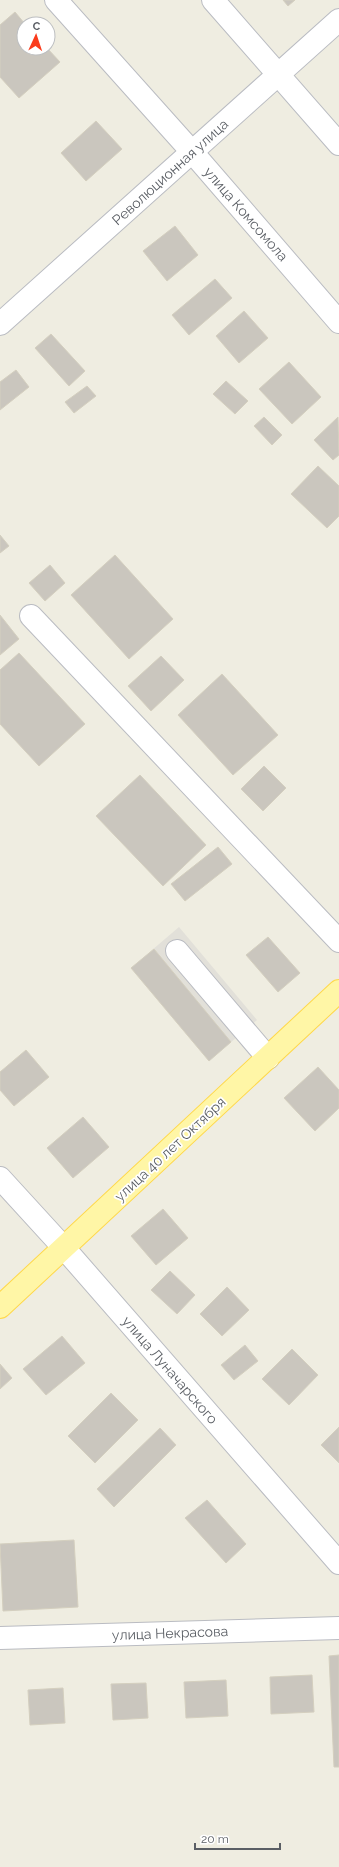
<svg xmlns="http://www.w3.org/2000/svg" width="339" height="1867" viewBox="0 0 339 1867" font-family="Raleway,sans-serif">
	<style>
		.industrial { fill: #e2e0d9 }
		.building { fill: #cac6be; stroke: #d4cfbf }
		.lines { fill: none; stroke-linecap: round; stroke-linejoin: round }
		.minor-casing { stroke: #babcc2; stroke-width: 24 }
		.major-casing { stroke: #ffd84a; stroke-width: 24 }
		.minor { stroke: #fff; stroke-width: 22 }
		.major { stroke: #fff6a6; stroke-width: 22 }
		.labels { text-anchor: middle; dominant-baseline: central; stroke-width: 3.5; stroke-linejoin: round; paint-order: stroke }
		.street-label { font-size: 14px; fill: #5a5e64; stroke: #fff }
	</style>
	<rect width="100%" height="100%" fill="#efede1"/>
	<!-- industrial -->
	<path class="industrial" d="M179,927L257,1020L209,1061L131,968Z"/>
	<!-- building -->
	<g class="building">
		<path d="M283,0H295L288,6Z"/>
		<path d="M15,12L25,24H24V48H47L60,62L19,98L0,77V25Z"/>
		<path d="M96,121L122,149L86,181L61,153Z"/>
		<path d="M175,226L198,255L167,281L143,251Z"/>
		<path d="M215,279L232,298L189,335L172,315Z"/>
		<path d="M244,311L268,338L239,363L216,336Z"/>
		<path d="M51,334L85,371L69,386L35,348Z"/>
		<path d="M289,362L321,397L292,424L259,389Z"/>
		<path d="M16,370L29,387L0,410V382Z"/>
		<path d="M226,381L248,401L235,414L213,394Z"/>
		<path d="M87,386L96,396L74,413L65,402Z"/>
		<path d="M264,417L282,435L272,445L254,426Z"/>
		<path d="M338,417L339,455L333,460L314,440Z"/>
		<path d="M318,466L339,486V516L327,528L291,494Z"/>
		<path d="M0,535L9,546L0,553Z"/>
		<path d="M115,555L173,619L129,659L71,595Z"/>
		<path d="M50,565L65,583L45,601L29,583Z"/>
		<path d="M0,615L19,639L0,655Z"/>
		<path d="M19,653L85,724L39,766L0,724V670Z"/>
		<path d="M161,656L184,680L151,711L128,686Z"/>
		<path d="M222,674L278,735L233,775L178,715Z"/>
		<path d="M264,766L286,788L263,811L241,789Z"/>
		<path d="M140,775L206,845L163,886L96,816Z"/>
		<path d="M218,847L232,864L185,901L171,884Z"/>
		<path d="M268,937L300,973L278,992L246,955Z"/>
		<path d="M154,949L231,1042L209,1061L131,968Z"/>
		<path d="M26,1050L49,1077L14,1106L0,1090V1072Z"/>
		<path d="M318,1067L339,1090V1108L315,1131L284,1098Z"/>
		<path d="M83,1117L109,1147L73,1178L47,1148Z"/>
		<path d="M163,1209L188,1238L156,1265L131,1236Z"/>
		<path d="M170,1271L195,1295L177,1314L151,1290Z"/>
		<path d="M227,1287L249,1310L222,1336L200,1314Z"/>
		<path d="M62,1336L85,1363L46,1395L23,1369Z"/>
		<path d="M245,1345L258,1361L234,1380L221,1365Z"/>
		<path d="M292,1349L318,1375L289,1405L262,1379Z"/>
		<path d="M0,1364L12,1378L0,1389Z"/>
		<path d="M111,1393L138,1420L95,1463L68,1436Z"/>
		<path d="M339,1427V1463L321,1445Z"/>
		<path d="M160,1428L176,1445L114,1507L97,1489Z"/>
		<path d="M207,1500L246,1544L226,1563L185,1518Z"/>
		<path d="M74,1540L78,1607L3,1611L0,1544Z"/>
		<path d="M339,1655V1767H334L329,1656Z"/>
		<path d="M312,1675L314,1712L271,1714L270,1677Z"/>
		<path d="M226,1680L228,1716L186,1718L184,1682Z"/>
		<path d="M146,1683L148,1718L113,1720L111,1684Z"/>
		<path d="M63,1688L65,1723L30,1725L28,1690Z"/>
	</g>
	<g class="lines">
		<!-- minor casing -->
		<g class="minor-casing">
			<g id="minor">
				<path d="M56,0L193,153L339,322"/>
				<path d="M213,0L339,144"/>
				<path d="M0,324L339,20"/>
				<path d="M31,616L339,941"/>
				<path d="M177,951L268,1058"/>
				<path d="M0,1178L64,1248L339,1563"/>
				<path d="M0,1638L339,1628"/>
			</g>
		</g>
		<!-- major casing -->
		<g class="major-casing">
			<path id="major" d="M0,1307L339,991"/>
		</g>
		<!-- minor -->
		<use href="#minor" class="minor"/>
		<!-- major -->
		<use href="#major" class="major"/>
	</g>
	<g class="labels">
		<!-- street labels -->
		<g class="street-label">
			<text transform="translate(170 172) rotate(-42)">Революционная улица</text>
			<text transform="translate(246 214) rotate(49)">улица Комсомола</text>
			<text transform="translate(170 1149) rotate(-43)">улица 40 лет Октября</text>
			<text transform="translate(170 1370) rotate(49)">улица Луначарского</text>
			<text transform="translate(170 1633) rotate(-2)">улица Некрасова</text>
		</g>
	</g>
	<!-- north arrow -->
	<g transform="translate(36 36) rotate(3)"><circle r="19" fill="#ffffff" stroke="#bdbfc1"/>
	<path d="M0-3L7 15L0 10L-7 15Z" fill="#fa3b1c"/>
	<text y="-6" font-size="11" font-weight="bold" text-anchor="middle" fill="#5a5e64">С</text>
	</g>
	<!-- scale -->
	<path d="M195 1843v6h85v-6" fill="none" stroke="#5a5e64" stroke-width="2"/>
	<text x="201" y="1843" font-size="12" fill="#5a5e64" stroke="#ffffff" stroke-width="3" paint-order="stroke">20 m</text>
</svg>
